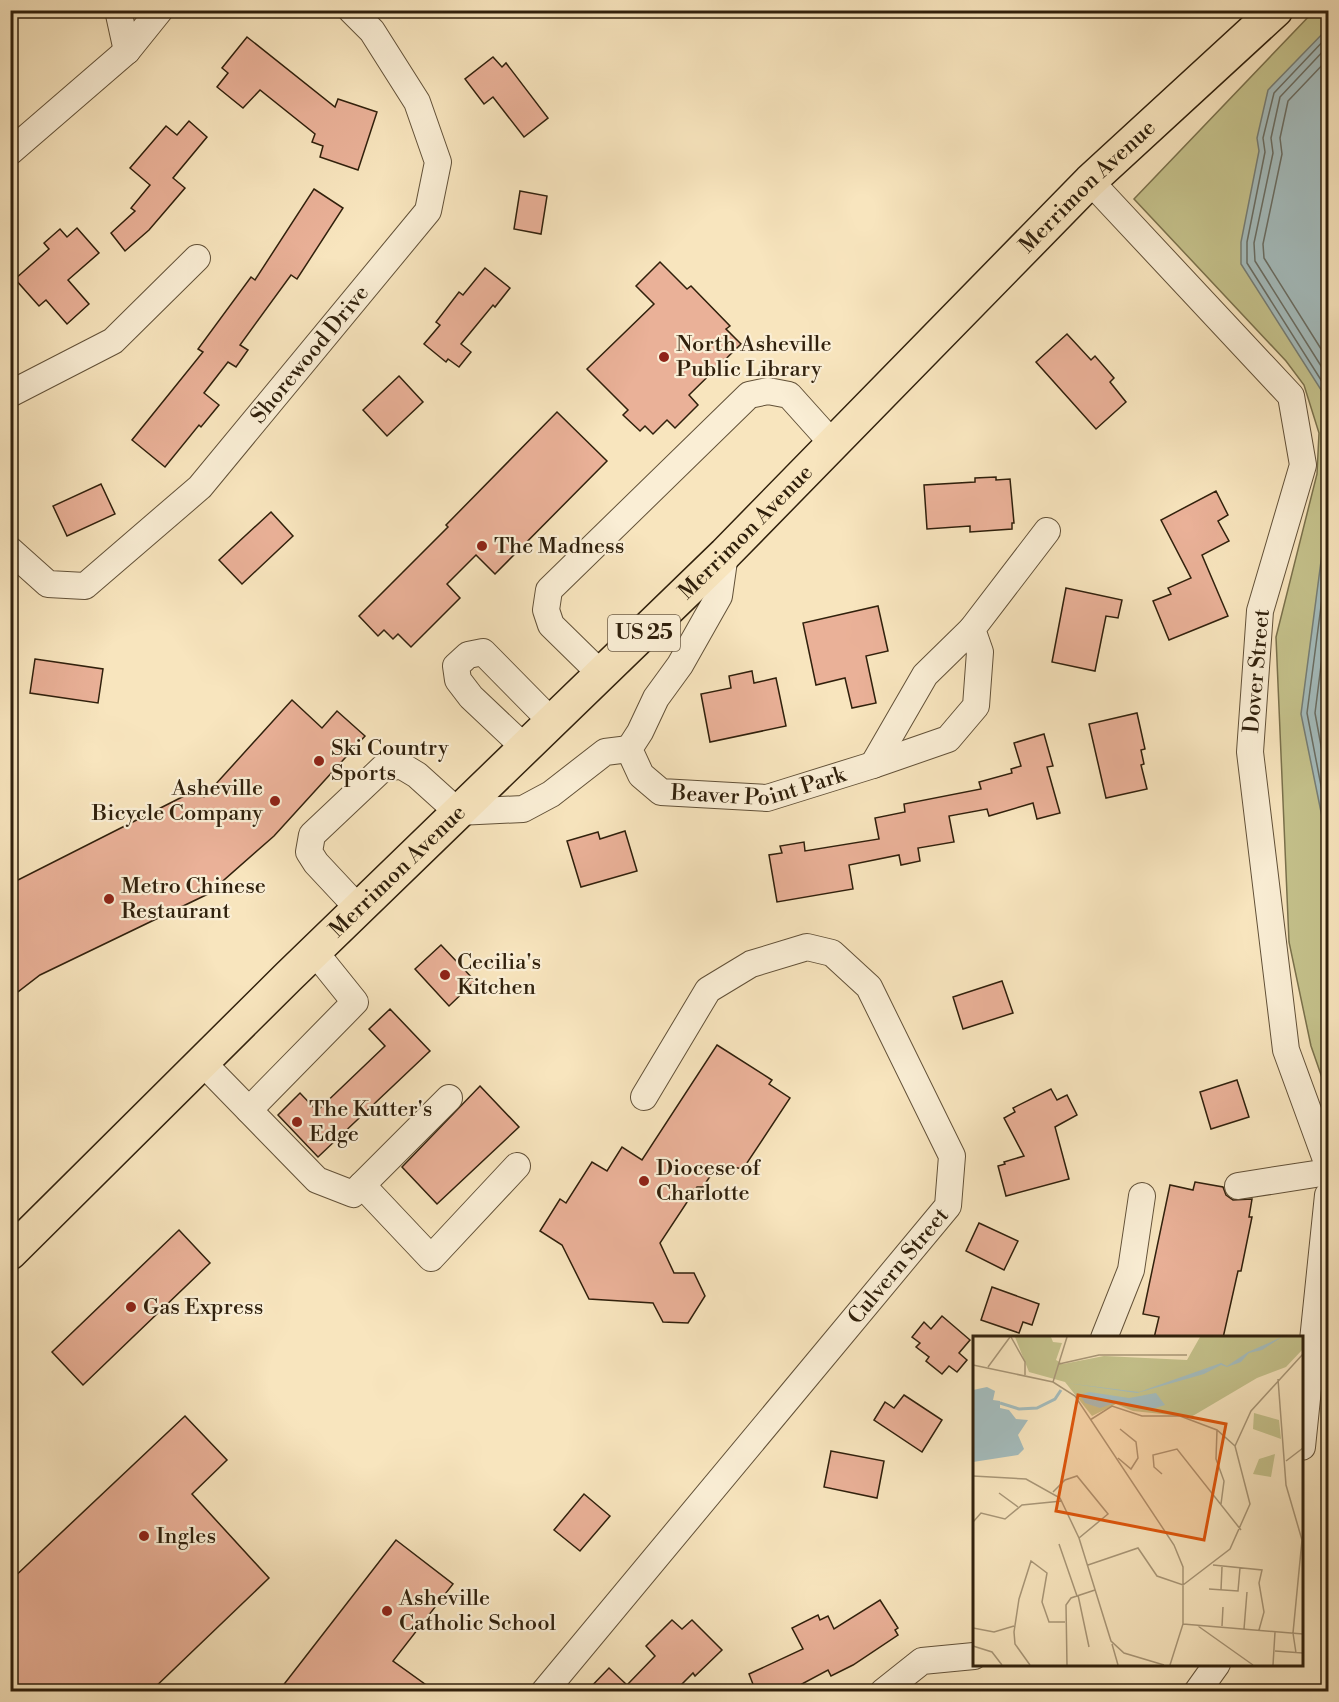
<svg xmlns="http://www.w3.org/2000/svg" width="1339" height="1702" viewBox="0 0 1339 1702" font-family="'Libre Bodoni',serif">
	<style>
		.green { fill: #c5c28c; stroke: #7a714c; stroke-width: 1.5 }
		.water { fill: #a4bcbd; stroke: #767e76; stroke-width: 1.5 }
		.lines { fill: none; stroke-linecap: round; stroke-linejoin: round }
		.shore { stroke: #6a6e64; stroke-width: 1.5 }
		.building { fill: #eab198; stroke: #30200c; stroke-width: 1.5 }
		.minor-casing { stroke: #625138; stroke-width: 28 }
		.major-casing { stroke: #30200c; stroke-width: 36 }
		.minor { stroke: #faeed5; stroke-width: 26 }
		.major { stroke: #f8e5be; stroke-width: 33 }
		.poi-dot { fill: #8f2418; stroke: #faeed5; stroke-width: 2 }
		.labels { text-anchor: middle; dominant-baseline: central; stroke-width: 4.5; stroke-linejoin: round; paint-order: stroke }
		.shield { fill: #faeed5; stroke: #6d5e48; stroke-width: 1.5 }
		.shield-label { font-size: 21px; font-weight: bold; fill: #30200c }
		.street-label { font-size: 22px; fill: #30200c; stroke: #faeed5 }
		.poi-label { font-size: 22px; fill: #30200c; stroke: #faeed5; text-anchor: start }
		.inset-river { fill: none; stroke: #a4bcbd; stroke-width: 3 }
		.inset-road { fill: none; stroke: #a89677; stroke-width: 1.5 }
		.view { fill: #df560c; fill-opacity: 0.15; stroke: #df560c; stroke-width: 3 }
		.inset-edge { fill: none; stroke: #30200c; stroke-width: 3 }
	</style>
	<rect width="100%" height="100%" fill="#f8e5be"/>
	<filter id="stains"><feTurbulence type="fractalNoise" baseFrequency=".00333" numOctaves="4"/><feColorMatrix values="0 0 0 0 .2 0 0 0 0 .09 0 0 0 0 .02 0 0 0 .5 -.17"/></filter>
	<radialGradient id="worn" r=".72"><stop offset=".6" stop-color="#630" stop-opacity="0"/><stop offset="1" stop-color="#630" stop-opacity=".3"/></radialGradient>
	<!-- green -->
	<path class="green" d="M1314,11H1328V1095L1311,1046L1289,942L1276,637L1317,474L1319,433L1304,385L1286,361L1134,199Z"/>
	<!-- water -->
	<g class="water">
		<path d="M1328,28V409L1325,396L1241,264V242L1259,151L1257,138L1268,90Z"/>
		<path d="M1328,508V846L1301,714Z"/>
	</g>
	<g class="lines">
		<!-- shore -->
		<g class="shore">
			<path d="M1328,36L1274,93L1263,138L1265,152L1247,242V263L1328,391"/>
			<path d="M1328,46L1280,97L1271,138L1273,153L1254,243L1255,261L1328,377"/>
			<path d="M1328,59L1288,101L1280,138L1282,154L1263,244L1264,258L1328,360"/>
			<path d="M1328,553L1307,713L1328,822"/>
			<path d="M1328,610L1315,713L1328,784"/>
			<path d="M1328,678L1324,713L1328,737"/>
		</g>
	</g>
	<!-- building -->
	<g class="building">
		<path d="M247,37L335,107L338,99L377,112L358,170L320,157L323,146L312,142L315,134L260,90L243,108L217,87L228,73L222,68Z"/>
		<path d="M493,57L502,67L506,63L548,118L524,137L493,97L484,104L465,79Z"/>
		<path d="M189,121L207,137L173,178L185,188L149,230L125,251L111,233L135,211L131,208L150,185L130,168L166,126L177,135Z"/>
		<path d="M314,189L343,208L297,279L291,275L240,345L248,350L236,367L228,362L204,393L219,405L201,427L199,425L165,467L132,440L203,352L198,349L251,277L255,280Z"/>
		<path d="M520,191L547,196L541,234L514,229Z"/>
		<path d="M77,228L99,253L68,280L89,304L67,324L46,300L39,306L15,279L49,249L44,243L60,229L67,237Z"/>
		<path d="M660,262L687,289L691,286L730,326L726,329L741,344L689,395L698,405L675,428L667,420L653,434L645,426L640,431L623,415L628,410L587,369L654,304L636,286Z"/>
		<path d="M485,268L510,288L495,307L493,305L461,344L471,352L459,367L448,359L446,362L424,344L440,325L436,322L459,292L463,295Z"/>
		<path d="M1067,334L1091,360L1095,356L1114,378L1110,382L1126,402L1096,429L1036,362Z"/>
		<path d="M399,376L423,402L387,436L363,410Z"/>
		<path d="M557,412L607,461L495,574L476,555L447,584L460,598L411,647L398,634L393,639L384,630L378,636L359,616L448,527L446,525Z"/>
		<path d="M996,477V480L1010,479L1014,523H1012V529L970,532V526L927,529L924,485L975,482V478Z"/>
		<path d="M101,484L115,514L67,536L53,506Z"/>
		<path d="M1216,491L1228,515L1218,521L1229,541L1202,555L1228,616L1169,640L1153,601L1171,594L1168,588L1191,578L1161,520Z"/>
		<path d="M271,512L293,536L242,584L219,560Z"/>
		<path d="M1066,588L1122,600L1118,618L1106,616L1095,671L1052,662Z"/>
		<path d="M878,606L888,651L866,656L876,703L852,708L845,678L816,685L803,623Z"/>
		<path d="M35,659L103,669L98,703L30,693Z"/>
		<path d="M752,671L754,683L776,678L786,726L710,742L701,694L731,688L729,676Z"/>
		<path d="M292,700L322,728L337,711L365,736L274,836L208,894L40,975L10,998V884L196,790L204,797Z"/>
		<path d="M1137,713L1145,749L1141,750L1144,764L1141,765L1147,789L1106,798L1089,724Z"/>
		<path d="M1044,734L1053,766L1047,767L1060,813L1037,819L1033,803L989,816L987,809L949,816L954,842L918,848L920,861L901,865L899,855L849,865L853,889L777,902L769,855L782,853L780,846L804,842L805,851L879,839L875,818L905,812L904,804L981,789L979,782L1012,773L1011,769L1021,766L1014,743Z"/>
		<path d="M625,831L637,871L581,887L567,841L598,832L600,839Z"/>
		<path d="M441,945L475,981L449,1006L415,969Z"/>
		<path d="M1002,981L1013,1013L963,1029L953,997Z"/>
		<path d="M390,1009L430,1051L318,1157L278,1115L300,1093L317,1111L385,1046L369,1029Z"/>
		<path d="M717,1045L772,1080L769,1084L790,1098L743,1169L718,1164L703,1187H697L660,1243L674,1273H694L705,1296L688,1323L663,1322L653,1303L589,1299L562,1245L540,1231L560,1199L566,1203L592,1162L607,1171L622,1147L642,1160Z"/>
		<path d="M1237,1080L1249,1117L1211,1129L1200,1092Z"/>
		<path d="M480,1086L519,1127L437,1204L402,1167Z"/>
		<path d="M1051,1089L1057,1100L1067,1095L1077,1115L1055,1127L1069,1179L1006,1196L998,1166L1005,1164L1004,1162L1024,1156L1004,1118L1015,1112L1013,1108Z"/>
		<path d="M1195,1182L1223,1187L1226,1195L1233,1200L1252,1199L1249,1217H1252L1241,1271H1238L1223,1338H1154L1159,1317L1143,1314L1170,1185L1193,1190Z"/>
		<path d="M979,1223L1018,1241L1004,1270L966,1251Z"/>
		<path d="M179,1230L210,1263L83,1385L52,1352Z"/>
		<path d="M992,1287L1039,1304L1032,1325L1023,1322L1019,1333L981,1320Z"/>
		<path d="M942,1316L970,1340L959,1353L967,1360L957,1372L949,1366L942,1374L926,1361L929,1357L916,1347L920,1343L912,1337L924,1322L931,1329Z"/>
		<path d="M904,1395L942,1420L922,1452L874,1420L885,1402L894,1408Z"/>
		<path d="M185,1416L227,1460L192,1494L269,1578L150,1692H10V1581Z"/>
		<path d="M831,1451L884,1461L877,1498L824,1487Z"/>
		<path d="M584,1494L610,1516L580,1551L554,1530Z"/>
		<path d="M396,1540L453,1584L393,1661L436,1692H278Z"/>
		<path d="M880,1600L898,1628L895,1630L898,1635L853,1665L831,1676L828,1670L787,1692H756L749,1674L803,1649L792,1628L818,1615L820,1620L828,1616L834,1629Z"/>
		<path d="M672,1620L682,1629L692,1620L722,1650L695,1676L693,1673L674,1692H586L609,1668L627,1685L655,1656L646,1646Z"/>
	</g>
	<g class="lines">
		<!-- minor casing -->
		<g class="minor-casing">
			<g id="minor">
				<path d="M118,10L127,51"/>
				<path d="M10,152L127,51L160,10"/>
				<path d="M1090,181L1291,396L1303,465L1260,611L1250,752L1286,1050L1328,1165"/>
				<path d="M10,394L113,341L197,258"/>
				<path id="s1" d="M10,550L48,584L85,586L200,487L428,211L438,162L417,102L372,31L351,10"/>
				<path id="s2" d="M725,554L719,596L680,665L656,698L640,732L629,749L641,775L661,792L767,798L873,765L948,739L976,706L980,652L972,629L1047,531"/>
				<path d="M601,674L551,625L546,610L549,590L749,395L768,391L789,395L833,444"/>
				<path d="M525,748L471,697L458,680L456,666L468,655L483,652L552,722"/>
				<path d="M873,765L925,675L972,629"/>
				<path d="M359,909L316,863L309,852L312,835L384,767L402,766L417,775L458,812L523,809L551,794L605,752L629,749"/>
				<path d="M202,1062L317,1180L353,1194L449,1098"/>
				<path d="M249,1110L355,1002L314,951"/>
				<path d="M362,1185L431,1258L517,1166"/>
				<path d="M1238,1186L1328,1172"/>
				<path d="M1104,1338L1131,1270L1142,1196"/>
				<path d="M1302,1447L1328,1195"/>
				<path id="s3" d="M544,1692L948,1206L952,1156L869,987L832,953L807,947L751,964L708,990L644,1097"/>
				<path d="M883,1692L922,1661L974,1656"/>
				<path d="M1197,1692L1217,1664"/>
			</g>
		</g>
		<!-- major casing -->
		<g class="major-casing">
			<g id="major">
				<path id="s4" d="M10,1253L288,977L725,554L1090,181L1276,10"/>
			</g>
		</g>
		<!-- minor -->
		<use href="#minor" class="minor"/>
		<!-- major -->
		<use href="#major" class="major"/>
	</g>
	<!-- markers -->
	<g class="poi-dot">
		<circle cx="664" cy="357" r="6"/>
		<circle cx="482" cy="546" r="6"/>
		<circle cx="319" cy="761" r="6"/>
		<circle cx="275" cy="801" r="6"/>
		<circle cx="109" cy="899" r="6"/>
		<circle cx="445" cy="975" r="6"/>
		<circle cx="297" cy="1122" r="6"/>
		<circle cx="644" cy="1181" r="6"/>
		<circle cx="131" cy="1307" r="6"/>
		<circle cx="144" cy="1536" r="6"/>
		<circle cx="387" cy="1611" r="6"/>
	</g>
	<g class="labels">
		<!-- shield labels -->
		<rect class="shield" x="608" y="615" width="72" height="36" rx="4.5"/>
		<g class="shield-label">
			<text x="644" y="633">US 25</text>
		</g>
		<!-- street labels -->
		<g class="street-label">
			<text stroke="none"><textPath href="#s4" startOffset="1516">Merrimon Avenue</textPath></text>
			<text stroke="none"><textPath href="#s1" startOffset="412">Shorewood Drive</textPath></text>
			<text stroke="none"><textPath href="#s4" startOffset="1030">Merrimon Avenue</textPath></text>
			<text transform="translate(1257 671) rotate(-85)">Dover Street</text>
			<text stroke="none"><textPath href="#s2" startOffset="374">Beaver Point Park</textPath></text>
			<text stroke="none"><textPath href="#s4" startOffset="544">Merrimon Avenue</textPath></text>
			<text stroke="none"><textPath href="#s3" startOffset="554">Culvern Street</textPath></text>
		</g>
		<!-- poi labels -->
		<g class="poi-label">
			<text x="676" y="344">North Asheville<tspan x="676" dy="25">Public Library</tspan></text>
			<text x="494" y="546">The Madness</text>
			<text x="331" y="748">Ski Country<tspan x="331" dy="25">Sports</tspan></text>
			<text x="263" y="788" text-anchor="end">Asheville<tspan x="263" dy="25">Bicycle Company</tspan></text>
			<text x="121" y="886">Metro Chinese<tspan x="121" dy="25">Restaurant</tspan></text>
			<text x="457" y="962">Cecilia's<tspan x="457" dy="25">Kitchen</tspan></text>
			<text x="309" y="1109">The Kutter's<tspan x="309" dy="25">Edge</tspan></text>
			<text x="656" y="1168">Diocese of<tspan x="656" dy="25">Charlotte</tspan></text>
			<text x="143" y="1307">Gas Express</text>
			<text x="156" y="1536">Ingles</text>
			<text x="399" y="1598">Asheville<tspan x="399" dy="25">Catholic School</tspan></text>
		</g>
	</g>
	<!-- overview -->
	<g transform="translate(973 1336)">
		<rect width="330" height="330" fill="#f8e5be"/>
		<path d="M42,1H78L80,6L89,7L83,24L90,28L131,20L214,24L227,1H330V13L313,31L284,42L218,81L160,75L143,68L119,80L92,46L56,36ZM281,77L306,84L308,103L280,93ZM302,118L298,141L280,138L286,123Z" fill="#c5c28c"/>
		<path d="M309,1L289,14L276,17L268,26L254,31L248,29L231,38L164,57L93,47L166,56L248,27L254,30L275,16ZM14,51L22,55L20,64L27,65V72L36,74L43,83L55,84L45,99L51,113L45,119L0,126V54ZM116,56L156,62L183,57L192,69L176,74L142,67L127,72L112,67L107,59Z" fill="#a4bcbd"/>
		<path class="inset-river" d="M27,67L46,73L64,72L82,63L88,54"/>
		<path class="inset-road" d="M38,1L52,26V39M86,28L126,19H214M0,29L80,46L102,60L201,209L210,231V288L197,329M15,31L37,1M305,43L313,149L329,204L320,297L323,317M80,46L94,1M117,84L139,70L169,80H207L244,94L262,110M244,94L243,123L251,145L248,168M145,122L158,133L165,122L163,106L147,93M313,125L330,112M189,138L181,131L180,119L204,113L268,194M0,140L53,143L87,162L106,202L138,305L151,317L191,329M80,156L92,144L104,140L135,178L106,202M26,157L45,171M0,186L8,177L32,183L49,169L89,165M86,208L104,260M115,229L165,212L184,240L210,249L257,213L277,168L262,110L278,75L330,18M240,229L289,234L286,247L291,276L286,294M236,253L265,255L267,232M248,254L249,231M105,259L116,311M210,288L330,298M225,290L280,329M249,290L250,271M0,292L21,296L41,290M271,293L274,256M139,308L145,329M0,310L19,316L29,329M302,315L330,317M57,329L42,308L41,296L46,263L58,225L74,237L69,266L76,286H92M94,329L93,269L98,262L122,254M300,329L302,296"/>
		<path class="view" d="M105,59L253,88L231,204L83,175Z"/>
		<rect width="330" height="330" class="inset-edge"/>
	</g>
	<!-- margin -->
	<rect width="1339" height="1702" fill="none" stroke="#f8e5be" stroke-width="36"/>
	<rect x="12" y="12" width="1315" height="1678" fill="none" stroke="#30200c" stroke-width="3"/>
	<rect x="18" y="18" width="1303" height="1666" fill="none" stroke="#30200c" stroke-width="1.5"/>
	<rect width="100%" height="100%" filter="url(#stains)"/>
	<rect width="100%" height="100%" fill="url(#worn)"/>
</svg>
